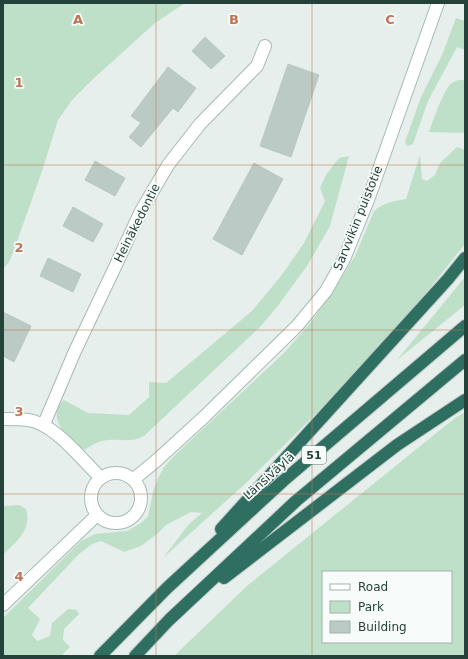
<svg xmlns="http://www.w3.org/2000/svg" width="468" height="659" viewBox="0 0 468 659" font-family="'DejaVu Sans',sans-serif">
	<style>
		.green { fill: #bfe0c8; fill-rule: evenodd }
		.building { fill: #bbcac4; stroke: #b8c9c2 }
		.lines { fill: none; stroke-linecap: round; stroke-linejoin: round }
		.street-casing { stroke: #a8b8b2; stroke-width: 14 }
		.secondary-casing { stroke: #a4bbb3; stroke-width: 14 }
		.highway-casing { stroke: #c2cac8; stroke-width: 14 }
		.street { stroke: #fff; stroke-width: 12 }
		.secondary { stroke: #fff; stroke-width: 12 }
		.highway { stroke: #2f6f62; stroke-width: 12 }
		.grid { fill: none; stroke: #c07456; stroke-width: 1; stroke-opacity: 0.55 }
		.labels { text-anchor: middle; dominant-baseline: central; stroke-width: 3.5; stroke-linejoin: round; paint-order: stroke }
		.shield { fill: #f7fbf9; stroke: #637a73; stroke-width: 1 }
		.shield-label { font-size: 11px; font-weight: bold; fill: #24423a }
		.street-label { font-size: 12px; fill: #24423a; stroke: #f7fbf9 }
		.grid-label { font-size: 13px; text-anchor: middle; font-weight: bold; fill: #c07456; stroke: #f7fbf9; stroke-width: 3.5; stroke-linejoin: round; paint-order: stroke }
	</style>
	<rect width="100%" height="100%" fill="#e6efeb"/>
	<!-- green -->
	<g class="green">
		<path d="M3,3H185L155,23L93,79L72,100L58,120L42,171L14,250L9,262L3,269Z"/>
		<path d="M456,18L465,21V50L457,47L428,101L413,144L408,146L406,145L405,142L421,97L442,55Z"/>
		<path d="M458,80H465V133L429,132C433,121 444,88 452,83C453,82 457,81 458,80Z"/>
		<path d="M457,147L465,150V244L422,298L383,343L336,394L246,483L163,558L189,524L202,513L191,512L166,525L157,534L141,546L124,552L101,541L92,544L79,554L28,608L40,619L32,635L37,641L50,636L52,623L68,609L77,610L79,614L64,629L63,640L70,647L61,656H3V618L81,541L95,534L127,531L141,523L148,516L153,492L158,478L164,467L175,455L284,353L311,322L334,290L355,256L374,211C383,203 394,201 406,199L420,155L422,179L427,181L435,175L440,163Z"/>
		<path d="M349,156L330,226L307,266L277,307L260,327L145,435C130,445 118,437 102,441C96,442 89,447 85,450C69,442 44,416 64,400L88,413L129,415L149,397V382L166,383L252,311L281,276L304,243L325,201L320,188L326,175L339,158Z"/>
		<path d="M465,277V305L397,360Z"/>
		<path d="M465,412V656H174L248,585L455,418ZM323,572H451V642H323Z"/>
		<path d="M19,505L26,509C32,530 17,541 3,555V506Z"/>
	</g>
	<!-- building -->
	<g class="building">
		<path d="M205,37L225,56L211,69L192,51Z"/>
		<path d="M288,64L319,75L291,157L260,146Z"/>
		<path d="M168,67L196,88L178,112L173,108L141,147L129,137L141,123L131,116Z"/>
		<path d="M95,161L125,178L115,196L85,180Z"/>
		<path d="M254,163L283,179L242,255L213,239Z"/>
		<path d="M73,207L103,224L93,242L63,226Z"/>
		<path d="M48,258L81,274L73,292L40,276Z"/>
		<path d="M3,312L31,326L14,362L3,356Z"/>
	</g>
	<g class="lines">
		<!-- street casing -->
		<g class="street-casing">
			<path id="street" d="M44,424L75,351L115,267L141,211L168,165L200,124L257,66L265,46"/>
		</g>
		<!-- secondary casing -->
		<g class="secondary-casing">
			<g id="secondary">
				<path d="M3,419C11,419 20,419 28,420C54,423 81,459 100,477"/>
				<circle cx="116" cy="498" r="25"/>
				<path d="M134,479L157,460L204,417L297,326L326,291L344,259L368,200L438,3"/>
				<path d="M3,605L97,515"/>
			</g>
		</g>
		<!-- highway casing -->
		<g class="highway-casing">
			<g id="highway">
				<path d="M221,529L448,279L465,258"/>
				<path d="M224,578L397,445L465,400"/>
				<path d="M100,656L167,588L283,481L465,326"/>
				<path d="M135,656L169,620L296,501L465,360"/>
			</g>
		</g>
		<!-- street -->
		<use href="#street" class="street"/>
		<!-- secondary -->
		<use href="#secondary" class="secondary"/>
		<!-- highway -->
		<use href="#highway" class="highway"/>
	</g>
	<!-- grid -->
	<path class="grid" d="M156,3V656M312,3V656M3,165H465M3,330H465M3,494H465"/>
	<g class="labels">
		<!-- shield labels -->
		<rect class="shield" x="302" y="446" width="24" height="18" rx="3"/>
		<g class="shield-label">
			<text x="314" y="455">51</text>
		</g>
		<!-- street labels -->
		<g class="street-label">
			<text transform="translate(358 218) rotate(-68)">Sarvvikin puistotie</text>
			<text transform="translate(137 223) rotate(-63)">Heinäkedontie</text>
			<text transform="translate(269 476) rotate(-42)">Länsiväylä</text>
		</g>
	</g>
	<g class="grid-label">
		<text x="78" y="24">A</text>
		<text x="234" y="24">B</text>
		<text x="390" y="24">C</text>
		<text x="19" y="87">1</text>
		<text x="19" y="252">2</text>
		<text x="19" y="416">3</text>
		<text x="19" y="581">4</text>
	</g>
	<!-- border -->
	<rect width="468" height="659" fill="none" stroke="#24423a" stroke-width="8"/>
	<!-- legend -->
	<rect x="322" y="571" width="130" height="72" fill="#f7fbf9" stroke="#a3b1ad"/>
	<rect x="330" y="584" width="20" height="6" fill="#ffffff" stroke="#a3b1ad"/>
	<text x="358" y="591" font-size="12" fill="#24423a">Road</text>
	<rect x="330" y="601" width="20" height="12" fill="#bfe0c8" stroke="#a3b1ad"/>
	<text x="358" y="611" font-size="12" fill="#24423a">Park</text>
	<rect x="330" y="621" width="20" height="12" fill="#bbcac4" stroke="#a3b1ad"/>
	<text x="358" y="631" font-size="12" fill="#24423a">Building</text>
</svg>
